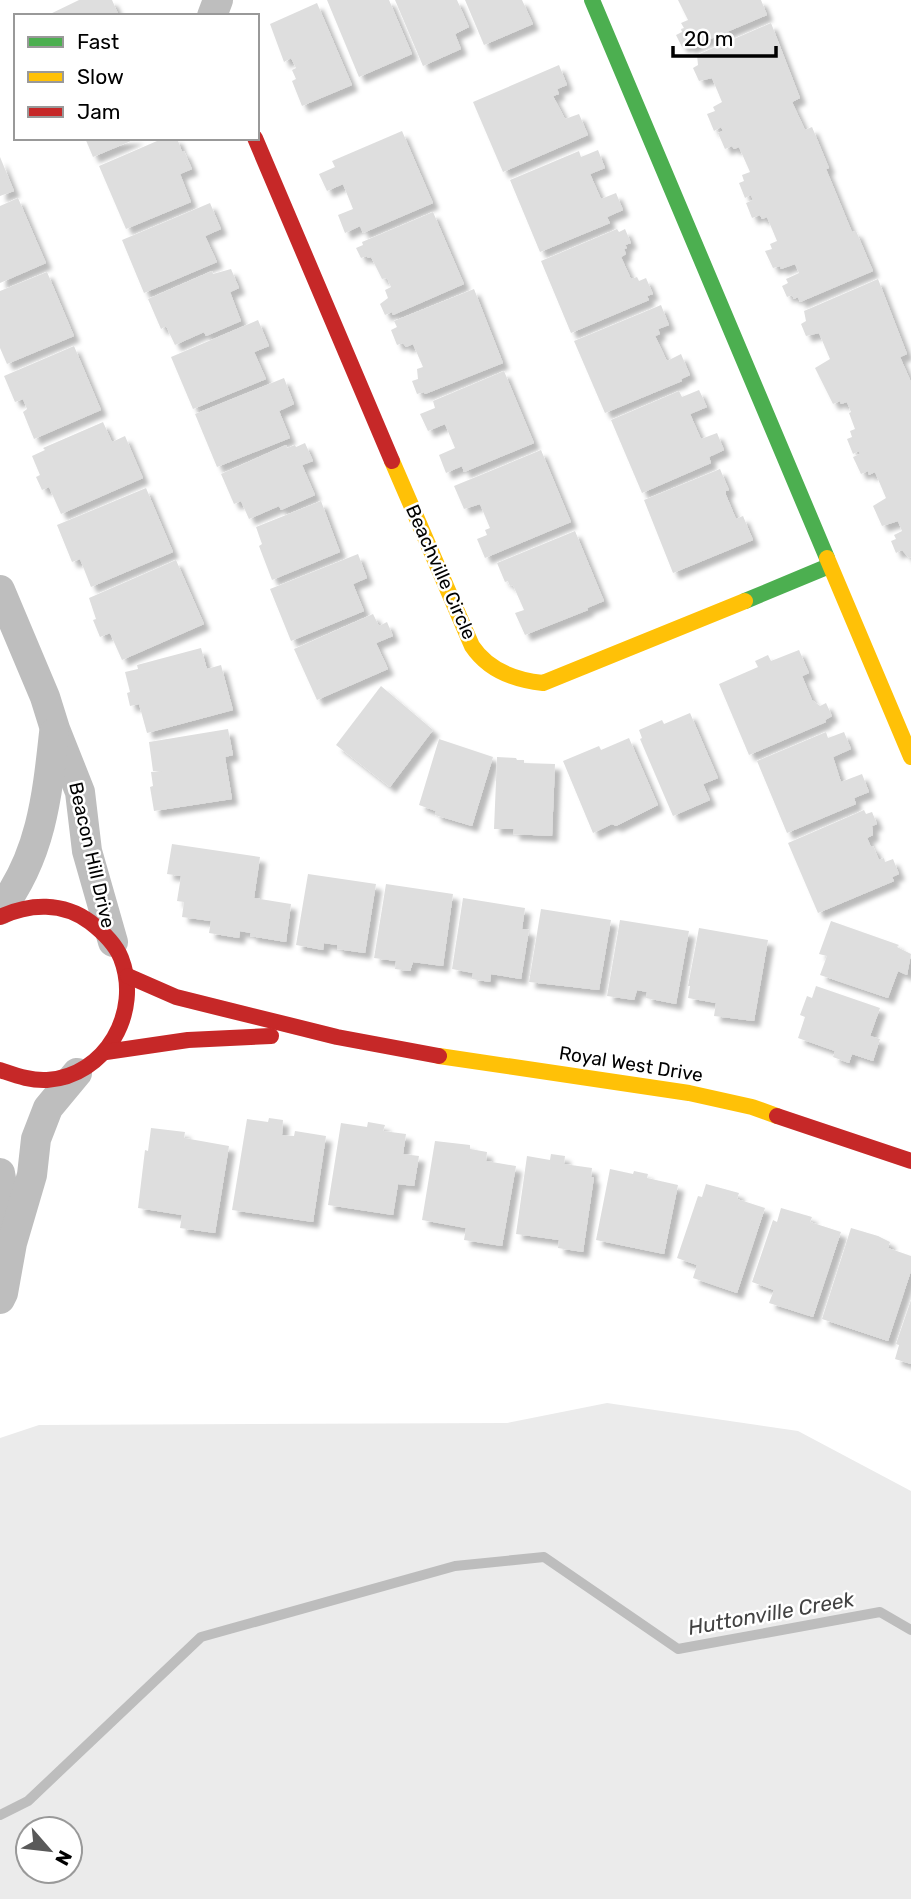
<svg xmlns="http://www.w3.org/2000/svg" width="911" height="1899" viewBox="0 0 911 1899" font-family="Rubik,sans-serif">
	<style>
		.green { fill: #ebebeb; fill-rule: evenodd }
		.lines { fill: none; stroke-linecap: round; stroke-linejoin: round }
		.stream { stroke: #bdbdbd; stroke-width: 10 }
		.building { fill: #dedede; filter: url(#shadow) }
		.street { stroke: #bebebe; stroke-width: 30 }
		.fast { stroke: #4caf50; stroke-width: 16 }
		.slow { stroke: #ffc107; stroke-width: 16 }
		.jam { stroke: #c62828; stroke-width: 16 }
		.labels { text-anchor: middle; dominant-baseline: central; stroke-width: 5; stroke-linejoin: round; paint-order: stroke }
		.street-label { font-size: 19px; fill: #000; stroke: #fff }
		.water-label { font-size: 21px; font-style: italic; fill: #424242; stroke: #fff }
	</style>
	<defs>
		<filter id="shadow"><feDropShadow dx="6" dy="6" stdDeviation="2" flood-color="#0004"/></filter>
	</defs>
	<rect width="100%" height="100%" fill="#fff"/>
	<!-- green -->
	<path class="green" d="M607,1403L798,1431L911,1491V1899H0V1438L39,1425L507,1423ZM28,1829H70V1871H28Z"/>
	<g class="lines">
		<!-- stream -->
		<path class="stream" d="M0,1815L28,1801L201,1637L455,1566L544,1557L678,1649L880,1612L911,1630"/>
	</g>
	<!-- building -->
	<g class="building">
		<path d="M79,0H112L119,16H46Z"/>
		<path d="M327,0H389L412,54L359,77Z"/>
		<path d="M395,0H457L469,27L455,34L461,49L423,66Z"/>
		<path d="M465,0H522L533,24L484,45Z"/>
		<path d="M678,0H761L767,15L689,48L688,45L682,47L676,35L682,32L681,29L684,28L681,23L688,20Z"/>
		<path d="M317,3L352,85L302,106L292,81L296,79L292,70L296,68L291,58L284,62L270,24Z"/>
		<path d="M771,23L800,98L792,102L805,130L812,127L829,168L826,169L852,232L856,231L873,271L800,302L798,297L794,299L792,295L787,297L782,286L788,283L786,279L799,273L795,264L781,269L780,266L773,268L765,251L772,249L770,244L777,241L767,217L762,219L760,215L752,218L746,203L753,200L751,195L745,198L739,183L744,181L742,175L750,172L739,147L734,149L732,146L725,149L718,133L723,131L721,127L714,131L707,114L715,111L713,107L722,102L712,78L699,81L693,68L698,65L697,55Z"/>
		<path d="M559,65L567,85L557,89L559,94L553,96L565,119L579,114L588,135L503,172L473,102Z"/>
		<path d="M402,131L433,203L363,233L360,226L345,233L338,215L353,209L343,184L327,191L319,174L335,167L332,161Z"/>
		<path d="M85,138H138L93,157Z"/>
		<path d="M164,138H177L182,152L184,151L192,169L180,174L191,202L126,229L99,166Z"/>
		<path d="M598,150L605,168L590,174L601,199L616,193L623,210L607,217L610,223L540,252L510,180L579,151L581,157Z"/>
		<path d="M0,157L14,191L0,196Z"/>
		<path d="M18,198L46,263L0,283V206Z"/>
		<path d="M210,203L221,229L205,236L217,262L144,293L122,240Z"/>
		<path d="M433,212L464,284L393,315L392,312L385,315L380,304L388,298L385,290L391,287L387,278L382,279L371,257L368,258L367,256L361,258L356,248L363,245L362,242Z"/>
		<path d="M617,229L619,232L625,229L631,243L625,245L627,248L624,249L626,254L621,257L631,279L637,277L639,281L646,278L653,294L647,296L649,300L571,333L541,261Z"/>
		<path d="M231,269L239,288L230,292L241,321L206,336L204,332L175,345L166,326L161,329L148,299L212,271L213,274Z"/>
		<path d="M47,272L74,336L7,364L0,348V291Z"/>
		<path d="M878,279L907,354L900,357L911,382V557L909,558L902,550L896,553L891,541L896,539L894,535L902,531L898,521L882,526L873,506L886,498L875,472L869,475L868,471L861,474L853,457L860,454L859,451L853,454L847,439L852,437L850,431L855,429L849,413L851,412L847,402L841,404L840,401L833,404L815,368L830,359L819,333L806,336L801,324L806,321L804,311Z"/>
		<path d="M474,289L503,363L425,394L424,392L417,394L412,381L418,379L417,369L423,367L413,344L406,347L403,343L397,345L391,330L397,327L394,321Z"/>
		<path d="M661,305L669,325L658,329L660,334L655,336L667,361L681,354L690,375L681,379L682,381L605,413L574,341Z"/>
		<path d="M258,320L269,346L254,352L266,379L193,409L171,357Z"/>
		<path d="M74,346L101,410L34,439L23,412L27,409L23,399L15,402L4,376Z"/>
		<path d="M504,371L534,443L464,472L462,466L446,473L439,455L455,448L445,424L428,431L420,414L435,408L433,401Z"/>
		<path d="M284,378L294,404L279,411L290,438L217,467L195,414Z"/>
		<path d="M699,390L707,407L690,414L701,439L717,433L724,450L709,457L711,463L642,493L611,420L679,391L682,397Z"/>
		<path d="M103,422L112,442L125,436L143,478L61,514L49,487L42,490L36,477L40,475L32,456L45,450L43,448Z"/>
		<path d="M305,443L313,461L302,465L315,495L281,510L279,506L249,519L241,501L234,504L221,474L286,445L287,448L295,445L296,447Z"/>
		<path d="M541,450L571,522L485,558L477,539L487,535L485,530L490,528L480,504L464,509L454,486Z"/>
		<path d="M720,469L729,490L726,491V495L736,519L743,516L753,540L673,573L644,500Z"/>
		<path d="M146,488L173,552L91,587L80,559L72,562L57,525Z"/>
		<path d="M321,501L340,552L272,580L259,546L262,544L256,527Z"/>
		<path d="M575,531L604,601L587,608L588,610L525,635L515,613L524,610L513,585L510,586L508,581L505,582L497,563Z"/>
		<path d="M358,554L367,578L353,584L364,611L291,641L270,589Z"/>
		<path d="M176,560L204,624L122,660L110,633L100,637L93,620L96,619L89,598Z"/>
		<path d="M373,614L379,626L387,622L393,636L376,643L388,669L317,700L294,649Z"/>
		<path d="M201,648L207,669L221,665L233,710L147,733L139,704L130,706L127,693L130,692L125,672L138,669L137,665Z"/>
		<path d="M799,650L809,673L802,676L812,700L820,706L826,703L832,716L825,720L826,722L749,755L719,684L758,667L755,661L768,655L771,661Z"/>
		<path d="M381,686L433,730L390,787L336,745Z"/>
		<path d="M690,713L718,778L703,784L710,800L673,816L640,739L642,738L639,730L662,720L664,724Z"/>
		<path d="M228,729L233,755L225,757L232,799L154,811L150,787L153,786L151,772L162,771H153L149,742Z"/>
		<path d="M826,732L828,738L844,732L851,749L833,757L841,782L862,774L869,792L854,798L856,804L787,833L757,761Z"/>
		<path d="M629,738L658,805L616,826L612,824L593,833L563,761L599,746L601,750Z"/>
		<path d="M439,739L493,757L472,826L435,815L436,811L419,805Z"/>
		<path d="M497,757L516,758L517,760H524V763L555,764L552,836L513,834L514,829H494Z"/>
		<path d="M864,810L866,814L872,812L877,824L872,826L873,835L867,838L871,847L873,846L879,860L884,858L885,862L893,859L899,874L892,877L894,881L818,913L788,843Z"/>
		<path d="M172,844L260,857L254,898L291,904L286,942L250,936L251,933L240,931L239,938L209,933L211,921L182,917L184,902L177,901L181,876L167,874Z"/>
		<path d="M308,874L376,884L365,953L337,949V945L324,943L323,950L296,945Z"/>
		<path d="M386,884L453,894L443,966L413,962L410,971L395,969L396,961L374,958Z"/>
		<path d="M463,898L525,908L522,929L529,930L521,979L491,974L490,982L472,979L473,973L452,969Z"/>
		<path d="M541,909L611,920L599,990L529,982Z"/>
		<path d="M620,920L689,931L676,1004L646,998L647,992L637,990L634,1000L607,996Z"/>
		<path d="M831,921L899,945L897,947L911,954L907,975L898,971L888,998L820,975L827,956L819,954Z"/>
		<path d="M699,928L768,940L754,1021L714,1016L716,1003L688,998L690,986H688Z"/>
		<path d="M816,986L880,1008L870,1036L880,1039L873,1061L852,1054L849,1063L833,1057L835,1051L798,1038L805,1017L800,1015L807,996L812,998Z"/>
		<path d="M269,1118L283,1120L282,1135L294,1136L295,1131L326,1136L313,1222L232,1210L247,1119L268,1122Z"/>
		<path d="M368,1122L385,1125L383,1131L406,1134L403,1154L419,1156L414,1186L398,1184L393,1215L328,1205L341,1123L367,1127Z"/>
		<path d="M151,1128L185,1132L184,1138L229,1146L215,1233L180,1228L182,1215L138,1208L145,1150L148,1151Z"/>
		<path d="M435,1141L470,1145V1149L487,1152L486,1161L516,1166L502,1246L464,1240L466,1228L422,1220Z"/>
		<path d="M551,1154L565,1156L564,1164L592,1168L591,1177H594L583,1252L558,1248L559,1240L516,1234L527,1156L550,1160Z"/>
		<path d="M610,1169L633,1174L634,1171L648,1174L647,1178L678,1185L664,1254L596,1240Z"/>
		<path d="M706,1184L739,1193L737,1199L765,1208L737,1293L693,1278L697,1265L677,1258L698,1196L702,1197Z"/>
		<path d="M781,1208L812,1217L810,1222L841,1232L813,1317L769,1303L774,1290L752,1282L773,1220L777,1222Z"/>
		<path d="M851,1228L878,1236L890,1242L888,1248L911,1256V1271L888,1341L822,1319Z"/>
		<path d="M911,1300V1364L895,1359L899,1345L896,1344Z"/>
	</g>
	<g class="lines">
		<!-- street -->
		<g class="street">
			<path d="M212,16L218,0"/>
			<path d="M0,590L45,697L55,729L80,792L87,851L113,942"/>
			<path d="M0,910C41,856 47,798 54,733"/>
			<path d="M0,1173L11,1235"/>
			<path d="M0,1299L3,1293L12,1243L32,1175L36,1139L48,1108L77,1073"/>
		</g>
		<!-- fast -->
		<g class="fast">
			<path d="M592,0L827,558"/>
			<path d="M745,601L829,566"/>
		</g>
		<!-- slow -->
		<g class="slow">
			<path d="M392,461L472,646C488,670 514,680 543,683L745,601"/>
			<path d="M827,558L911,757"/>
			<path d="M439,1056L689,1093L752,1107L777,1116"/>
		</g>
		<!-- jam -->
		<g class="jam">
			<path d="M255,138L392,461"/>
			<path d="M0,917C30,903 63,902 90,922C103,932 115,943 121,958C142,1012 106,1076 47,1080C30,1081 15,1075 0,1070"/>
			<path d="M128,976L176,997L337,1037L439,1056"/>
			<path d="M106,1052L188,1040L271,1036"/>
			<path d="M777,1116L911,1161"/>
		</g>
	</g>
	<g class="labels">
		<!-- street labels -->
		<g class="street-label">
			<text transform="translate(441 572) rotate(66)">Beachville Circle</text>
			<text transform="translate(92 855) rotate(77)">Beacon Hill Drive</text>
			<text transform="translate(631 1064) rotate(9)">Royal West Drive</text>
		</g>
		<!-- water labels -->
		<g class="water-label">
			<text transform="translate(771 1613) rotate(-10)">Huttonville Creek</text>
		</g>
	</g>
	<!-- legend -->
	<rect x="14" y="14" width="245" height="126" fill="#ffffff" stroke="#999999" stroke-width="2"/>
	<rect x="28" y="37" width="35" height="10" fill="#4caf50" stroke="#999999" stroke-width="2"/>
	<text x="77" y="49" font-size="21" fill="#000000">Fast</text>
	<rect x="28" y="72" width="35" height="10" fill="#ffc107" stroke="#999999" stroke-width="2"/>
	<text x="77" y="84" font-size="21" fill="#000000">Slow</text>
	<rect x="28" y="107" width="35" height="10" fill="#c62828" stroke="#999999" stroke-width="2"/>
	<text x="77" y="119" font-size="21" fill="#000000">Jam</text>
	<!-- north arrow -->
	<g transform="translate(49 1850) rotate(118)"><circle r="33" fill="#ffffff" stroke="#999999" stroke-width="2"/>
	<path d="M0-5L12 26L0 18L-12 26Z" fill="#595959"/>
	<text y="-10" font-size="19" font-weight="bold" text-anchor="middle" fill="#000000">N</text>
	</g>
	<!-- scale -->
	<path d="M673 46v10h103v-10" fill="none" stroke="#000000" stroke-width="3.5"/>
	<text x="684" y="46" font-size="21" fill="#000000" stroke="#ffffff" stroke-width="5" paint-order="stroke">20 m</text>
</svg>
